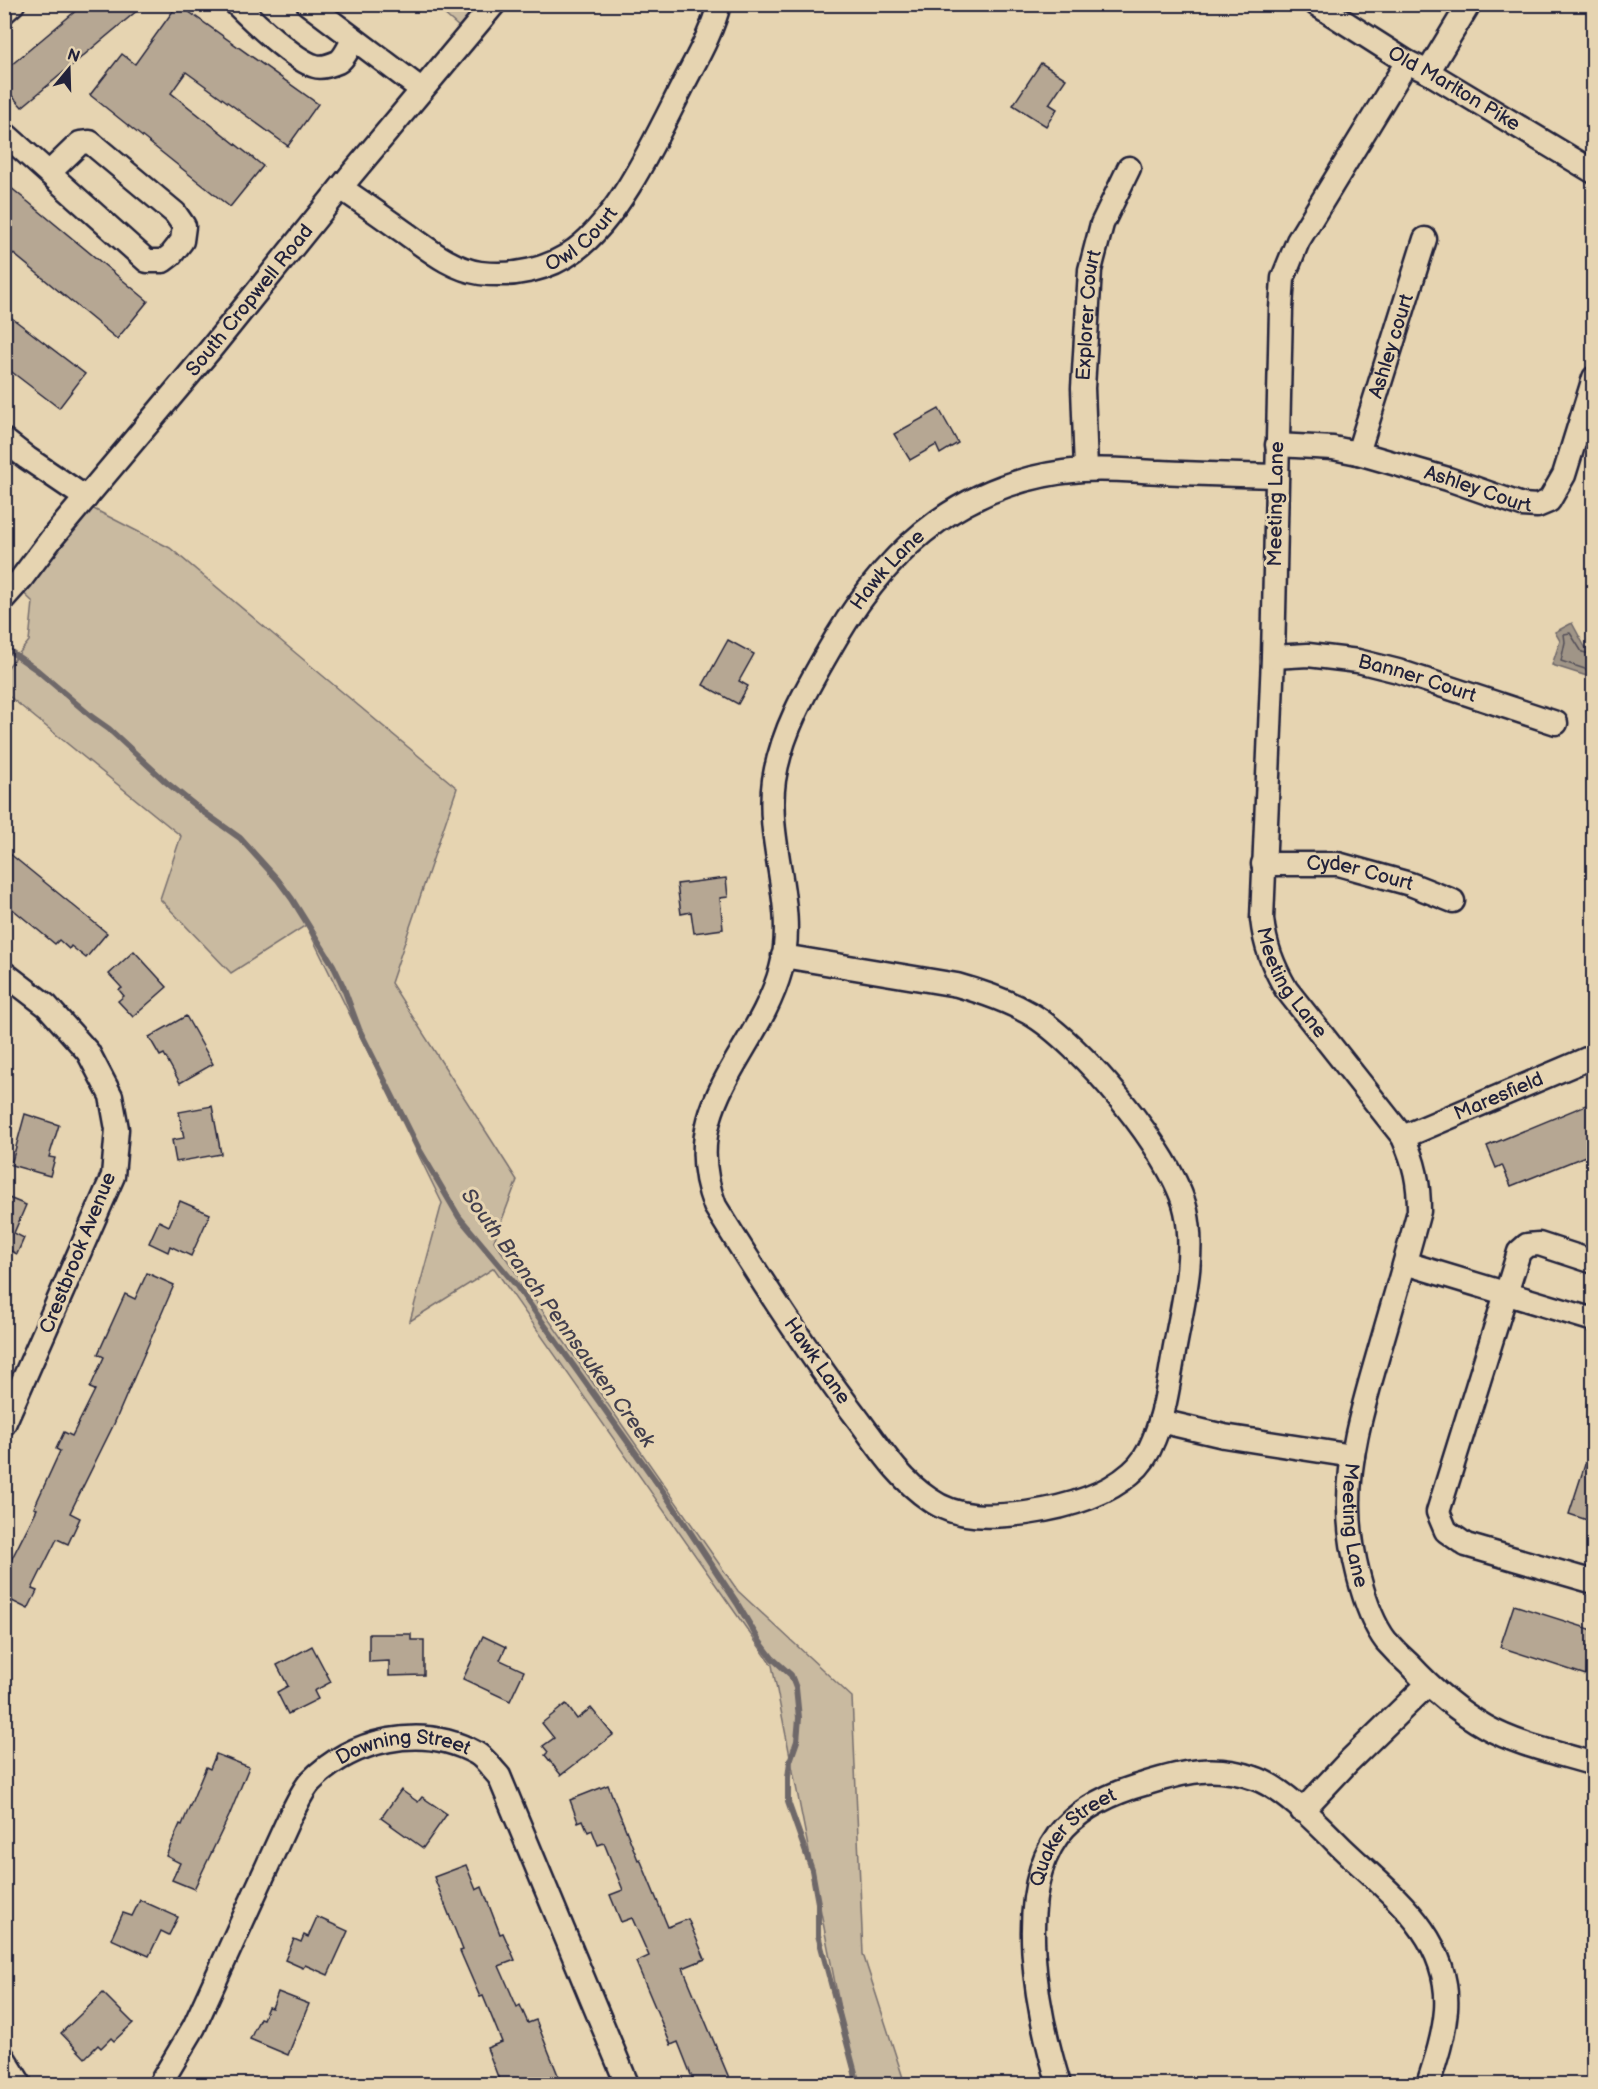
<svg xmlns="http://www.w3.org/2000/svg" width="1598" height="2089" viewBox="0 0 1598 2089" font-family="'Balsamiq Sans',sans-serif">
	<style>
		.green { fill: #c9baa0; stroke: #766e6e; stroke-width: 1.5 }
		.water { fill: #a09587; stroke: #6e6769; stroke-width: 1.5 }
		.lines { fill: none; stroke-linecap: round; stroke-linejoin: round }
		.shore { stroke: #545059; stroke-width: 1.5 }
		.stream { stroke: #6e6769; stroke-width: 6 }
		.building { fill: #b6a793; stroke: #22223b; stroke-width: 1.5 }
		.minor-casing { stroke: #22223b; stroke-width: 27 }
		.minor { stroke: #e6d4b1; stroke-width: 22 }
		.labels { text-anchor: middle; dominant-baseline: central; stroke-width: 6; stroke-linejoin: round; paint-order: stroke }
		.street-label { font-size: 20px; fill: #22223b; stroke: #e6d4b1 }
		.water-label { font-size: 21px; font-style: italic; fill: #423f4e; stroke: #e6d4b1 }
	</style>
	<rect width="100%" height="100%" fill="#e6d4b1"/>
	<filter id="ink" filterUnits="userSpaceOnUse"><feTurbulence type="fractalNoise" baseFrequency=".0167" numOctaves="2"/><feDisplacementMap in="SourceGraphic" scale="12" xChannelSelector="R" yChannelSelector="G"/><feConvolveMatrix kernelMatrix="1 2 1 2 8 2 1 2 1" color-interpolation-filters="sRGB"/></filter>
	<g filter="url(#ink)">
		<!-- green -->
		<g class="green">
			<path d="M434,5H494L468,35Z"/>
			<path d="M84,504L170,548L457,788L391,983L517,1180L494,1241L738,1591L852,1697L863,1954L905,2084H855L772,1665L494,1268L410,1321L442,1203L306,925L231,973L160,899L181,836L5,693L4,672L29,641L33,602L13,583Z"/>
		</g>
		<!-- water -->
		<path class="water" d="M1572,623L1585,647L1593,650V678L1552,665L1560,641L1555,632Z"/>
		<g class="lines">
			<!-- shore -->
			<path class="shore" d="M1594,655L1582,652L1570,633L1564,634L1565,642L1561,661L1594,672"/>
			<!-- stream -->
			<path class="stream" d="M4,647L37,670L92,717L109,729L166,782L202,811L240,838L278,880L292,899L333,965L343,986L359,1029L419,1149L459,1217L516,1285L667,1497L737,1603L760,1642L772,1658L791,1675L796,1688L799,1718L797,1741L790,1761L788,1778V1802L812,1870L818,1903V1935L858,2084"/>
		</g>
		<!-- building -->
		<g class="building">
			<path d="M84,4H145L22,107L4,87V71Z"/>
			<path d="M178,4L318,104L288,146L186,72L171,93L263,166L230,207L90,95L122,54L135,64Z"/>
			<path d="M1041,63L1066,79L1049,104L1057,109L1046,126L1013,105Z"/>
			<path d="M4,182L148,301L117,339L4,246Z"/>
			<path d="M4,312L85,374L59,408L4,366Z"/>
			<path d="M939,409L958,443L940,454L936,445L910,460L894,434Z"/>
			<path d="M728,640L754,654L739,681L748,686L738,704L703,685Z"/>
			<path d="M4,849L107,933L86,958L71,946L69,949L59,940L55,944L4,902Z"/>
			<path d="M726,878L728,897L720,898L723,929L694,933L691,912L681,914L677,884Z"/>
			<path d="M134,951L167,987L133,1017L118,1001L124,996L119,990L122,988L109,974Z"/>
			<path d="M186,1016L213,1064L180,1083L164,1054L160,1056L149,1037Z"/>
			<path d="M1593,1102V1153L1511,1186L1502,1165L1496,1168L1487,1146Z"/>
			<path d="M212,1106L221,1154L176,1162L172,1140L184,1138L179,1112Z"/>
			<path d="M25,1114L59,1125L49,1157L55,1158L50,1176L11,1165Z"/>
			<path d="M4,1196L26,1205L14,1233L24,1238L17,1254L7,1249L4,1256Z"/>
			<path d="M180,1201L210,1214L191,1256L170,1246L168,1252L149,1243L159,1221L169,1226Z"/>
			<path d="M147,1273L174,1285L114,1424L70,1513L80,1518L68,1544L57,1539L32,1589L37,1591L28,1609L4,1597V1574L37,1509L34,1508L60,1451L56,1449L64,1432L72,1436L95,1390L90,1388L104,1357L98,1354L125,1294L135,1299Z"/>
			<path d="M1590,1449L1593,1450V1522L1569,1514Z"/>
			<path d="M1514,1605L1593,1630V1651L1586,1675L1500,1647Z"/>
			<path d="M369,1634H411V1640H424V1675L389,1676V1661L369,1662Z"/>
			<path d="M483,1636L506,1647L500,1660L524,1671L510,1701L463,1679Z"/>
			<path d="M312,1646L331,1682L314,1691L318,1699L288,1714L277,1692L288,1686L277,1665Z"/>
			<path d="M566,1704L577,1719L591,1708L613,1735L561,1775L545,1755L548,1752L543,1746L554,1738L542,1723Z"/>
			<path d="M216,1754L249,1767L229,1816L194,1889L172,1880L180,1863L166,1856L180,1824L182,1825L206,1767L210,1769Z"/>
			<path d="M608,1785L638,1860L640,1859L668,1927L688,1919L705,1959L683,1968L732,2085H695L678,2042L671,2045L636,1962L649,1956L632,1918L621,1922L610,1895L623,1890L604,1843L598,1845L592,1830L588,1832L583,1820L578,1822L570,1800Z"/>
			<path d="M401,1790L418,1802L422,1797L447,1814L423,1848L381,1818Z"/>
			<path d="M466,1865L476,1890L482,1887L500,1934L503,1933L515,1960L499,1966L517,2007L520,2005L528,2023L536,2020L562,2085H501L487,2048L502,2042L483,1996L480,1997L460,1951L463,1950L434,1877Z"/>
			<path d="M140,1900L178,1917L169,1935L161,1931L149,1956L111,1939L123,1913L132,1916Z"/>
			<path d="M317,1917L348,1931L328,1975L305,1965L303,1968L285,1960L294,1939L301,1942L304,1935L308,1937Z"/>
			<path d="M278,1992L309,2004L288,2055L250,2039L260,2018L263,2019L268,2007L272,2008Z"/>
			<path d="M103,1993L133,2023L114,2041L111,2038L101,2048L98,2045L85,2058L61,2033Z"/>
		</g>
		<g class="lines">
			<!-- minor casing -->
			<g class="minor-casing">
				<g id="minor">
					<path d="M236,4C252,20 295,61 315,66C321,68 331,65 338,62C345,58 349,46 354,39"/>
					<path d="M308,4L422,90"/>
					<path id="s1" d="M1316,4L1407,62L1428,72L1594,172"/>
					<path d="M4,12L13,4"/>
					<path id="s2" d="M1407,62L1298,241L1283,278L1281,309L1273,657L1262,919C1265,946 1273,966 1286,989L1403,1137C1415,1164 1419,1182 1419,1211C1406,1259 1392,1307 1378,1355C1364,1404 1348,1455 1349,1507C1349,1545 1363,1611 1386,1641C1393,1649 1401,1657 1409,1664C1432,1689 1456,1710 1486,1727C1518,1745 1558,1753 1594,1764"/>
					<path d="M1428,72L1469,4"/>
					<path d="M4,133L147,261H163L171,255L182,241L184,226L175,213L90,142L80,143L49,173"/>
					<path id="s3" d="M341,188C362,202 383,217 404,232C427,248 451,269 480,273C512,277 549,270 575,250C620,217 656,138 682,87C695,61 712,33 719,4"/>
					<path d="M4,440L27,458L86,498"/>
					<path id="s4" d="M1277,445L1333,448L1358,453L1448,479L1522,505L1537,506L1549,501L1564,475L1594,378"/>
					<path id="s5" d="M1358,453L1425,239"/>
					<path id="s6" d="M1086,469L1083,388L1090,270L1102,224L1129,168"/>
					<path id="s7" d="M4,598L21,579L52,538L210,350L351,175L494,4"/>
					<path id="s8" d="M1273,657L1308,655L1358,661L1398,671L1556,723"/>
					<path id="s9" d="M1263,864H1338L1410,884L1453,901"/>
					<path id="s10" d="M783,956L957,985C982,992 1006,1000 1029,1013C1080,1042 1173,1153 1186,1211C1196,1256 1182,1307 1174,1352C1169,1381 1165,1412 1154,1439C1149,1452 1141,1465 1131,1473C1103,1498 1062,1508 1026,1513C992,1517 958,1520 929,1499C899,1479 879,1447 858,1419C806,1351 760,1279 715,1206C676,1105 757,1056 781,969C798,907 765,843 774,780C782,728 810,683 836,638C893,542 968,479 1082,470C1108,468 1135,471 1160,472C1199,474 1238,475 1277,476"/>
					<path d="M4,973L47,1006L88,1052L111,1096L117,1129L113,1176L4,1424"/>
					<path id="s11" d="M1403,1137L1594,1056"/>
					<path d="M1594,1262L1539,1244L1527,1245L1519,1252L1438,1512L1446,1531L1466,1545L1594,1582"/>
					<path d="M1405,1263L1594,1320"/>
					<path d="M1160,1421L1224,1436L1353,1456"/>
					<path d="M1302,1811L1349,1761L1428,1684"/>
					<path d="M4,2058L20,2084"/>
					<path id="s12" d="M160,2084L194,2027L291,1814C297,1804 302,1791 310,1782C352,1739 422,1723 476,1753C485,1758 492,1769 499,1776L627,2084"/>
					<path id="s13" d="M1059,2084C1038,2016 1010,1885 1065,1827C1086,1805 1115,1792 1144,1784C1183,1772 1214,1764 1254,1778C1283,1787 1321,1827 1342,1848C1390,1894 1451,1936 1446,2010C1444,2035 1436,2060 1428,2084"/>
				</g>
			</g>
			<!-- minor -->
			<use href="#minor" class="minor"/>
		</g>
	</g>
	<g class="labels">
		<!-- street labels -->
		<g class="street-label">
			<text stroke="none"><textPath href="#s1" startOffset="162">Old Marlton Pike</textPath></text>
			<text stroke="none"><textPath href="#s3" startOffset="276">Owl Court</textPath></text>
			<text stroke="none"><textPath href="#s7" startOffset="386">South Cropwell Road</textPath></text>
			<text stroke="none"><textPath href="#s6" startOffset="154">Explorer Court</textPath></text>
			<text stroke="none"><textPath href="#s5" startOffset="112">Ashley court</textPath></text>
			<text stroke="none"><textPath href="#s4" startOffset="207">Ashley Court</textPath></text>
			<text transform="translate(1276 504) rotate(-89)">Meeting Lane</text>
			<text stroke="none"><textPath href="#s10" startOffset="2050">Hawk Lane</textPath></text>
			<text stroke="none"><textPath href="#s8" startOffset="147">Banner Court</textPath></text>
			<text stroke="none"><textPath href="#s9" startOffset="98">Cyder Court</textPath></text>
			<text stroke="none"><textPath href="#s2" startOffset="962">Meeting Lane</textPath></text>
			<text stroke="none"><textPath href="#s11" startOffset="104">Maresfield</textPath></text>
			<text transform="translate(78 1253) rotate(-68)">Crestbrook Avenue</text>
			<text transform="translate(817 1361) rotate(55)">Hawk Lane</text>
			<text stroke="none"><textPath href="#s2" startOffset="1554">Meeting Lane</textPath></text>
			<text stroke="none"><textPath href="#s12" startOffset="442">Downing Street</textPath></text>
			<text stroke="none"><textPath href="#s13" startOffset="264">Quaker Street</textPath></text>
		</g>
		<!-- water labels -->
		<g class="water-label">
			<text transform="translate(558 1318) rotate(54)">South Branch Pennsauken Creek</text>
		</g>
	</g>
	<!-- margin -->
	<rect width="1598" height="2089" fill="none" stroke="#e6d4b1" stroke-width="24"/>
	<rect x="12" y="12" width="1574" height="2065" fill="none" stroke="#22223b" stroke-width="2" filter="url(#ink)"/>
	<!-- north arrow -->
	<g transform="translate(69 69) rotate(19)" stroke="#e6d4b1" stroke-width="4.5" paint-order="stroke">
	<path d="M0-4.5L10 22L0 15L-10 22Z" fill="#22223b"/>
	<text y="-9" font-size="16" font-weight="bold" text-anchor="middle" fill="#22223b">N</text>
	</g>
</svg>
